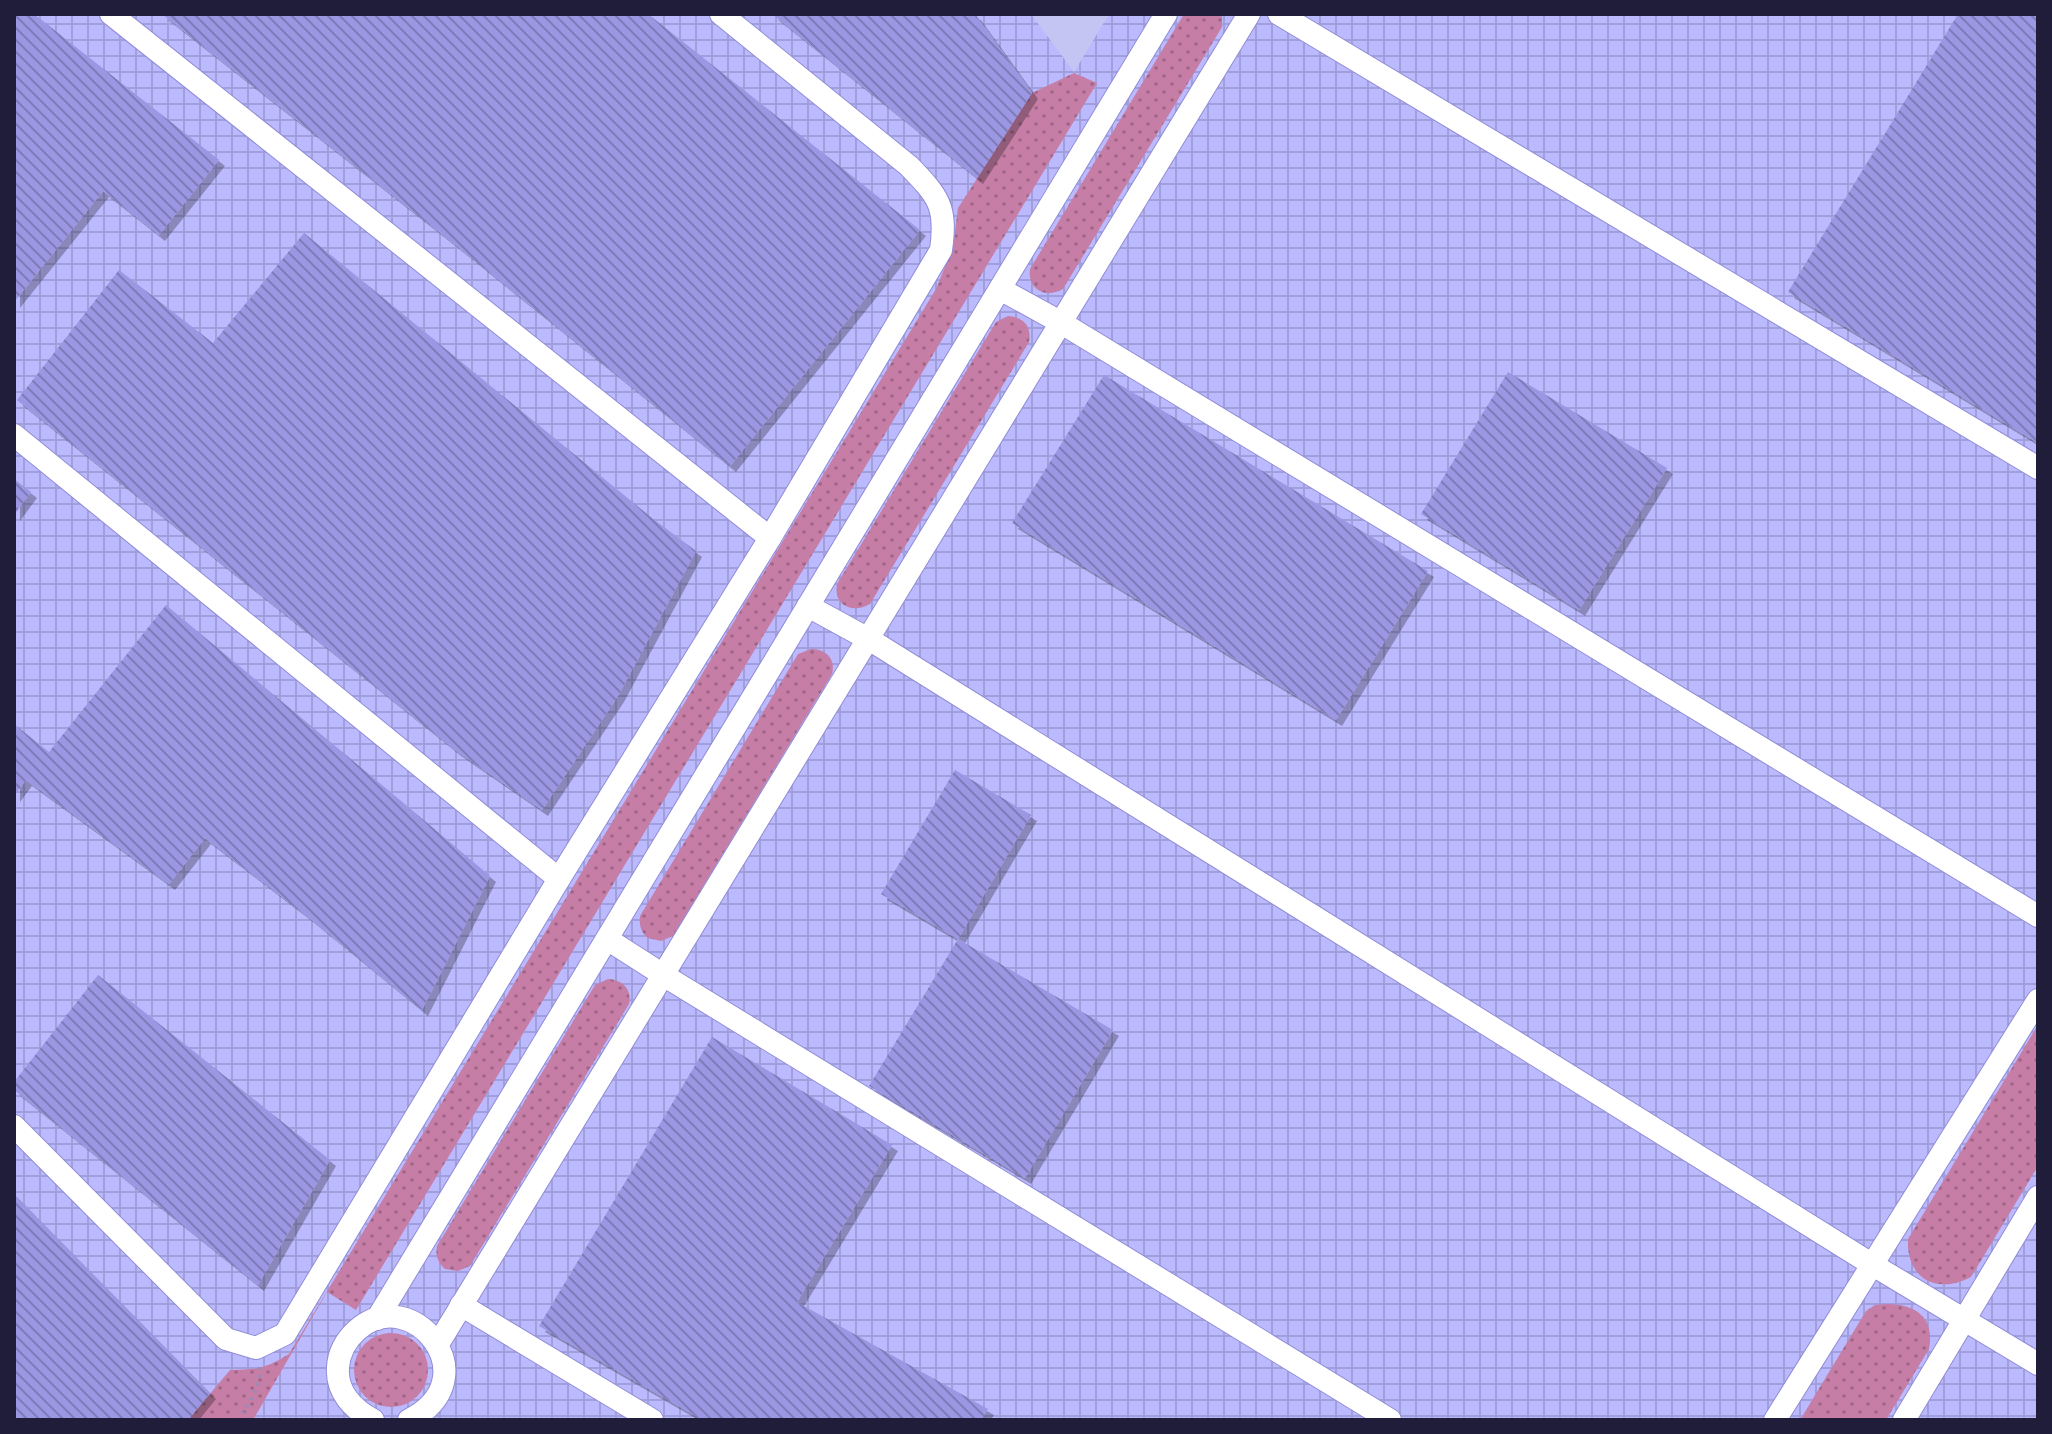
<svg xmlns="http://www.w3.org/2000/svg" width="2052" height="1434" viewBox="0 0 2052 1434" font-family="'Asap Condensed',sans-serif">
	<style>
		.industrial { fill: url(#industrial-grid) }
		.grass { fill: url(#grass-dots) }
		.building { fill: url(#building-back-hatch); filter: url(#shadow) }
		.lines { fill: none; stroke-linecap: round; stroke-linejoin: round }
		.minor-casing { stroke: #908cd7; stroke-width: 24 }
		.path { stroke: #908fb9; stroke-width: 4; stroke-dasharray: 2 6; stroke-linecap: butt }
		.minor { stroke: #fff; stroke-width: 22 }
	</style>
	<defs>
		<pattern id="industrial-grid" width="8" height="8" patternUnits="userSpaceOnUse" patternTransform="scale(2)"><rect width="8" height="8" fill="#bcbafe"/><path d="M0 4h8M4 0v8" fill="none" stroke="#a19fdb"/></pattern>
		<pattern id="grass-dots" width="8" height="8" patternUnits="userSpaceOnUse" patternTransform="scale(2)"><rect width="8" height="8" fill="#c67da6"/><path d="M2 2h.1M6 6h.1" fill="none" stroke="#a06688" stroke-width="1.8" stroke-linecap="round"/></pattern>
		<pattern id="building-back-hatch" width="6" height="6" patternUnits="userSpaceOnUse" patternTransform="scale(2)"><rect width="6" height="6" fill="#9b97e3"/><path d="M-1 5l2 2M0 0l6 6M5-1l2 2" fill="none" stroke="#7e7bb9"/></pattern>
		<filter id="shadow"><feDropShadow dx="6" dy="6" stdDeviation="0" flood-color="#0004"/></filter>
	</defs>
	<rect width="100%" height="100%" fill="#c5c5f4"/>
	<!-- industrial -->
	<path class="industrial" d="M14,14H1031L1074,72L1109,14H2038V1420H14Z"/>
	<!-- grass -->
	<g class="grass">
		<path d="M1184,14H1222V27L1063,289C1046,299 1027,290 1030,269Z"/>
		<path d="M1074,73L1097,83L356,1310L327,1292L253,1420H188L230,1370C256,1370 267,1368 289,1354L936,289L953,247L958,208L1032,93Z"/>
		<path d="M1008,316C1023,317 1032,326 1029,342L870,604C853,614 833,606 837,584L996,322Z"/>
		<path d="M811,649C826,649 836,659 832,674L673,936L661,941L648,938C641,932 639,926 640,916L798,654Z"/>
		<path d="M608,979C623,980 632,989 629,1004L470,1266L458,1271L445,1269C438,1262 435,1256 437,1246L595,985Z"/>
		<path d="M2038,1025V1166L1971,1277C1937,1295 1906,1279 1908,1239Z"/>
		<path d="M1887,1304C1916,1304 1935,1318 1929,1349L1886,1420H1800L1866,1311L1875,1305Z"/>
		<circle cx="391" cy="1370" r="37"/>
	</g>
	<!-- building -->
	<g class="building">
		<path d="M14,14H34L219,160L159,235L103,191L14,302Z"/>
		<path d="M162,14H648L920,230L730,466L453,243Z"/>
		<path d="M772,14H975L1032,93L977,178Z"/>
		<path d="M1958,14H2038V443L1788,292Z"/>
		<path d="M304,233L652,518L696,551L618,696L542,810L455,750L17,400L119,270L213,343Z"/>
		<path d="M1508,372L1667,468L1579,610L1421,514Z"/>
		<path d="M1104,375L1428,571L1336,720L1012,523Z"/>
		<path d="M14,479L31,492L14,515Z"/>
		<path d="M166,605L400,800L490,876L422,1010L307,916L205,838L169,884L26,780L14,796V724L49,752Z"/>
		<path d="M955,770L1031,815L958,939L881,894Z"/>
		<path d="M958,939L1113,1030L1025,1178L869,1086Z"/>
		<path d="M98,975L330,1160L258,1285L14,1090V1082Z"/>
		<path d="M712,1037L892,1145L797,1302L988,1409L981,1420H703L539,1326Z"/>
		<path d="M14,1194L210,1393L188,1420H14Z"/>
	</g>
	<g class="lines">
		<!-- minor casing -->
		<g class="minor-casing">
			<g id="minor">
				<path d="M111,14L770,538"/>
				<path d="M1279,14L2038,468"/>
				<path d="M1000,289L1060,322L2038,916"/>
				<path d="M14,435L559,879"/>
				<path d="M808,606L872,641L1873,1265L2038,1364"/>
				<path d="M607,939L668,978L1390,1420"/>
				<path d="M14,1126L226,1339L256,1348L285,1334L559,879L770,538L941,250C947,207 939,197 909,166L721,14"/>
				<path d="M461,1305L652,1420"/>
				<path d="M377,1319L1166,14"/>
				<path d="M438,1344L1249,14"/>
				<path d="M373,1420C353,1409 336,1392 338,1367C339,1352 346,1340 357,1330C412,1281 491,1379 409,1420"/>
				<path d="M1775,1420L2038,1000"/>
				<path d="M1904,1420L2038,1197"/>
			</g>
		</g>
		<!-- path -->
		<path class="path" d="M238,1420C248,1403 262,1387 259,1366"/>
		<!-- minor -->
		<use href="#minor" class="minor"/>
	</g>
	<!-- border -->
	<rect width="2052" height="1434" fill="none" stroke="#201d3b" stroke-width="32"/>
</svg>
